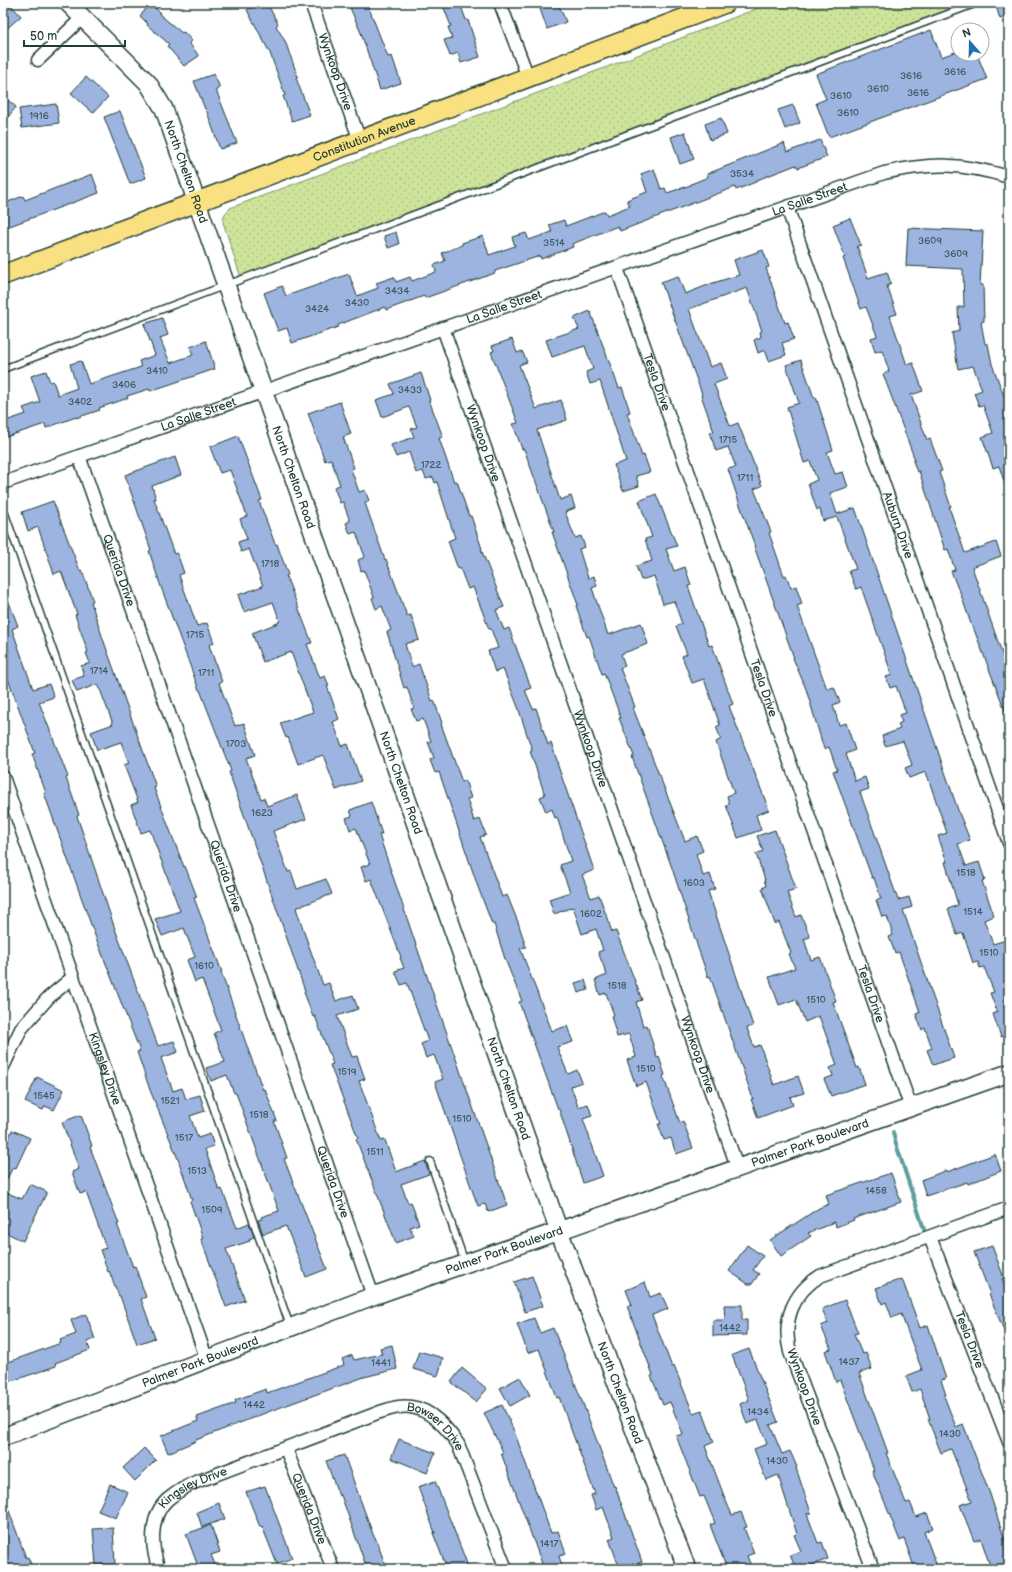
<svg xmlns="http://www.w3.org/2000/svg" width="1012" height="1572" viewBox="0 0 1012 1572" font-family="'Balsamiq Sans',sans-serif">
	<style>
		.grass { fill: url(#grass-dots); stroke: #769067 }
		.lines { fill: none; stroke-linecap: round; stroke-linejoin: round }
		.stream { stroke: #619e9f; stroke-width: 4 }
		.building { fill: #9db3e0; stroke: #1f3d34 }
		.service-casing { stroke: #1f3d34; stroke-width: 9 }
		.minor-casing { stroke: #1f3d34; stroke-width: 15 }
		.secondary-casing { stroke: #1f3d34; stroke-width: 20 }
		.primary-casing { stroke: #1f3d34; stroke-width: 22 }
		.service { stroke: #fff; stroke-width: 6 }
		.minor { stroke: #fff; stroke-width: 12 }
		.secondary { stroke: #fff; stroke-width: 17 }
		.primary { stroke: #f9e181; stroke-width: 19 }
		.labels { text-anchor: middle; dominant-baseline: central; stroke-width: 3; stroke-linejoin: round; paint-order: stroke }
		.number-label { font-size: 10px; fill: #3e5a5f }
		.street-label { font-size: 12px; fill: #1f3d34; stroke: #fff }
	</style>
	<defs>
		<pattern id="grass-dots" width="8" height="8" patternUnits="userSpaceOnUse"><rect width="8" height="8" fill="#cde49a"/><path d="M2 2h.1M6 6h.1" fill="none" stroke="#b0c485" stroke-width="1.8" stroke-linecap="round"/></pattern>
	</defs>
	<rect width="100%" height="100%" fill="#fff"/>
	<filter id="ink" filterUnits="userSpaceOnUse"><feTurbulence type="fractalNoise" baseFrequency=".025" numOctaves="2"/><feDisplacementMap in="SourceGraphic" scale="8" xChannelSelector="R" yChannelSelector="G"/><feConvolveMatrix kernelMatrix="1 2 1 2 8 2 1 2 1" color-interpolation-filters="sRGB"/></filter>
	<g filter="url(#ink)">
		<!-- grass -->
		<path class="grass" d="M771,3H973L241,278L223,222L224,215L230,208L607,67Z"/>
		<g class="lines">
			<!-- stream -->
			<path class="stream" d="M893,1132L895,1141L924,1229"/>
		</g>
		<!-- building -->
		<g class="building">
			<path d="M3,3H9L21,16L3,32Z"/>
			<path d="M259,3H267L278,24L276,26L285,41L298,77L296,78L310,115L292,121L283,96L285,95L270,53L247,10Z"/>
			<path d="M348,3H367L388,57L392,56L401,83L380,90L361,33Z"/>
			<path d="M442,3H460L466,20H468L480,57L461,63L458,53L450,56L444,40L452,38L448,27L451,26Z"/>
			<path d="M538,3H558L566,22L547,29Z"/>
			<path d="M1005,3H1009V16L1000,19L996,6Z"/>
			<path d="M150,4L160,12L159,14L182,33L184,32L192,41L189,43L199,56L184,66L167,46L169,44L147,25L148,24L140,16Z"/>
			<path d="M931,30L941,57L958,51V54H977L987,79L829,137L816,103L826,99L816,74Z"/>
			<path d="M214,74L220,88L216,90L237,143L220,149L206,109H205L194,81Z"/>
			<path d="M86,77L108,97L93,113L71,93Z"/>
			<path d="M3,96L16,107L3,123Z"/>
			<path d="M56,104L59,123L22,128L19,109Z"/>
			<path d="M793,105L800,123L785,129L778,110Z"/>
			<path d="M120,111L146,178L130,184L104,117Z"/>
			<path d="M721,118L727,134L710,140L705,124Z"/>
			<path d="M685,132L694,159L680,164L671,137Z"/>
			<path d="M820,140L827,157L798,168L796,165L757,180L758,181L736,190L735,187L620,231L618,226L572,244L573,247L541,259L540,256L495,271V273L425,298L424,296L386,310L385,307L338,325V327L292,343L287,328L278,331L264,293L282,286L286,296L349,274L357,296L378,288L376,283L394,277L396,282L410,277L412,281L436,272L434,265L445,261L442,253L462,245V243L483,236L489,255L515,246L512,237L526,233L529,240L552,232L549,225L564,220L566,226L605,211L607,215L630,206L627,200L647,192L641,174L654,169L661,189L665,188L667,193L691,185V184L708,177L707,174L784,143L787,152Z"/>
			<path d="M92,174L99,193L7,227L3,218V204L23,196L25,200Z"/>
			<path d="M850,218L861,245L857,246L868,278L887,272L891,284L887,286L897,314L890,316L907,365L913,363L923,391L911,395L927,440L930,439L942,471L939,472L951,507H949L965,553L996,542L1001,556L972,567L1004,659L1009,657V721L973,627H972L959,589H958L951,571L955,570L948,549L945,550L919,471L917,472L913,461L915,460L883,374L889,371L882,350L875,352L871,338L877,336L866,307L861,309L843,258L845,257L833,225Z"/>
			<path d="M908,228L983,231L980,285H983L984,321L981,322L985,344H988L992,364L1007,404L1004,405L1009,418V490H1007L999,466L993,468L982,437L993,433L983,405L979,406L974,393L982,390L973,366L958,369L952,333L959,331L958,307H964L963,269L906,266Z"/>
			<path d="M396,232L399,244L388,248L384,236Z"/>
			<path d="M763,250L769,267L766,268L785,323L788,322L794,339L782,343L786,355L769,361L765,350L758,353L754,340L761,337L760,332L762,331L747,288L689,309L710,367L721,363L727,379L714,384L730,426L738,423L755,467L762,486L754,489L771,532L769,533L784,576L786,575L791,588L796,586L802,604L797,606L827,689L834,687L840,702L833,705L839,725L846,723L855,750L846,754L855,781L865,777L869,789L860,792L898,900L909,897L912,907L903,910L954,1058L933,1065L927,1050L932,1048L925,1028L922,1030L916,1014L920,1012L899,952L895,953L889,937L893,935L887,916L882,917L876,900L881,899L874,878H872L833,771L837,770L829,747L824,749L806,689L793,658H794L754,546H755L741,508L728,469L736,467L728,447L716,451L710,433L714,432L701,395L702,394L661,282L678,276L685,294L713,283L739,275L734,260Z"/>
			<path d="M590,311L619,388L622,387L630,412L627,413L642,456L644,455L650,472L636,476L639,486L623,491L614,465L626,461L600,381L590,384L586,372L593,369L585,346L552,357L546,340L579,329L574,318Z"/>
			<path d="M162,318L168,335L160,338L170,363L193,355L190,347L206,341L215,369L150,391L149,389L127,396L128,398L99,408L100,410L76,418V417L46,428L45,424L3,438V422L26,414L23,408L40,402L31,376L46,371L50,382L53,381L58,395L77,388L70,364L81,361L89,384L141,367L139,361L155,355L144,324Z"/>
			<path d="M512,339L517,353L522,351L527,362L519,365L536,409L561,400L567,420L537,430L560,500L571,496L575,508L565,512L575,538L581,536L585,547L579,549L588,578L594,576L597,586L592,588L608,635L641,623L648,644L621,654L625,666L620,668L635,707L633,708L685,841L697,836L703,851L696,854L703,876L710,874L715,889L708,891L753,1026L747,1028L754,1047L760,1045L774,1085L798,1076L804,1093L790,1097L793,1105L758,1118L751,1099H753L725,1019L710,976L708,977L698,948L672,868L632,757L634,756L619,718H621L604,673L602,674L589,636L587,637L576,606L578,605L552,532H554L524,449H522L513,424L518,423L491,352L494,351L492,346Z"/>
			<path d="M801,360L814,398L816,397L833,450L827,452L835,474L843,472L848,487L830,493L837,514L855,508L959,813L970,840L958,844L966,866L979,862L985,880L982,881L994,916L984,920L993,944L1006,940L1009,948V1034L1001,1037L993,1014L997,1012L990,993L994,992L984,967L980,968L978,962L973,963L963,933L957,935L948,909L958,905L945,862H947L938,836L947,833L926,772L909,778L905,768L912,765L903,741L885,746L882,736L900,729L898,724L902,722L899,715L906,713L896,686L890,688L886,677L892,675L861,587L856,589L849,571L856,569L837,517L823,521L820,509L817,510L808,484L817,480L810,461L804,463L787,407L799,403L786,365Z"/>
			<path d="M421,373L430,400H429L443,437L439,438L454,482L457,481L469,516H471L482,549H481L504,607L496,610L504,630L509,628L531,688L525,690L533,709L536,708L548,745L551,743L558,763H557L594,870L582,875L591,898L599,895L612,932L616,931L642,1000L636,1002L643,1026L647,1025L657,1058L659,1057L665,1075L663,1076L680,1123L683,1121L693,1148L676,1154L671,1138L664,1140L658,1124H661L646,1082L636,1086L627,1060L636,1057L629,1034L617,1037L611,1016L614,1015L606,993L600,995L595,980L607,975L598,952L603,950L596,929L582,934L573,907L554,914L549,899L570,892L560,865L571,861L557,817L555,818L552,809L546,812L540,797L545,795L530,751L532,750L518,707L503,669L495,672L488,651L498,648L491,629H489L473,587L468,589L460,568L458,569L448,541L455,538L437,482L435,483L433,477L426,479L423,471L416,473L409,452L396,457L391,445L414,437L411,429L417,427L409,407L382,417L376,400L394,394L390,384Z"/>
			<path d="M340,402L351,434L343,437L354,468L351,469L359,492L365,490L369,501L365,503L385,560L386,559L407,616L411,615L419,640L405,644L412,667L419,664L432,701L434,700L442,723L441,724L462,782L465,780L471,798L467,799L474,821L480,819L486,835L480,837L502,897L507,895L518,922L526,947L520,948L552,1031L567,1026L573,1042L557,1047L568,1074L577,1070L582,1082L571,1086L578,1107L588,1104L592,1116L583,1119L603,1176L583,1183L559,1109H558L519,1002L522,1001L505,959L494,924H492L478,887L439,772L435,773L430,760L434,758L428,742L431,741L423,719L416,721L411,709L414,708L407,687L404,688L387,632L391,630L382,606L376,609L372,598L374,597L364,570L361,571L358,560L365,557L356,532L350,534L346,523L350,521L343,502L340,503L334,487L340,485L331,459L325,461L308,413Z"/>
			<path d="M238,436L262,500L259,501L275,544H277L288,575L286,576L312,643L307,644L320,678L325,676L329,686H327L339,719L333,722L342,746L348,744L361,781L336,790L323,755L298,764L288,737L286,738L280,723L313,712L291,652L263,662L252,633L278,623V622L280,621L273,602L244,612L238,595L263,586L249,549L241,552L238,542L247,539L240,519L247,516L230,470L220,473L210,447Z"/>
			<path d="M175,457L181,475L152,486L156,499H154L174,554L177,553L184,573L179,575L197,626L207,623L214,643L209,645L222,682L219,683L235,726L244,723L255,755L246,758L261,799L264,798L267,806L297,795L306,819L273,831L288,872L291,871L297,889L326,879L332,894L296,908L305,935L323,985L329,983L336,1001L353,995L358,1009L337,1016L352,1057L357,1056L365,1079L359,1081L381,1141L385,1140L396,1172L425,1161L429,1174L401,1184L408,1203L411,1202L419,1224L410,1227L414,1236L396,1243L356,1139L358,1138L330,1065L333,1064L315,1016L313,1017L304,992L305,991L293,956L229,772L231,771L200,690H199L161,587L149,551L151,550L125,475Z"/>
			<path d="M656,494L677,546L666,549L674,571L685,567L691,585L688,586L709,646L712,645L733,704L729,706L769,810L756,815L761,830L738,838L726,805L729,804L727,796L734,793L716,742L721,739L716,727L720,725L704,679L692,683L682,656L687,654L676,626L682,624L674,601L663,604L654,576L641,580L636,566L652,561L645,539L652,537L639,501Z"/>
			<path d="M53,501L80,571L82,570L93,601L91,602L103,639L156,787L154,788L184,867L185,866L197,897L194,898L222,972H221L249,1052L263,1090L265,1089L277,1121H274L287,1158L284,1159L327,1269L306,1277L286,1226L263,1234L258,1220L262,1219L261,1217L279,1211L236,1093H234L227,1075L211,1081L206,1068L225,1062L214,1033L221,1030L202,979L195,982L187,960L195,957L184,928L162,936L155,919L180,911L150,830L141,833L131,805L138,802L124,765L129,763L121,742L97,750L91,732L113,724L98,684L77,692L72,680L84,676L81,666L90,663L86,653L88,652L75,615L77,614L61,571L54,574L38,527L28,531L22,512Z"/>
			<path d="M4,589L18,626L12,629L33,689L49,684L54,697L39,702L68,777L66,778L79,815L77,816L114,926L158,1046L174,1041L178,1052L161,1058L173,1091L182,1088L186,1099L200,1095L205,1111L190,1116L198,1138L210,1134L214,1146L205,1149L219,1190L222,1189L237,1228L249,1223L254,1237L249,1239L250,1241L226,1249L245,1300L226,1307L201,1239L203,1238L190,1201L192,1200L178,1159L150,1090L137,1052L140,1051L94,933L44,793H46L32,754L35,753L3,665V590Z"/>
			<path d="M371,802L382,834L379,835L414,939L507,1205L488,1212L485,1204L478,1206L471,1187L435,1082L443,1079L434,1055L426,1058L421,1044L428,1041L407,983L401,985L395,971L404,968L400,958L401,957L371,879L366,881L361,867L370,864L356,828L350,830L346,818L352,816L350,810Z"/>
			<path d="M775,830L796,889L787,892L796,917L801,915L810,937L804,939L811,960L820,957L836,1001L833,1002L857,1068L859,1067L865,1084L831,1096L824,1079L833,1076L830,1068L837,1065L819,1016L805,1022L796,999L779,1005L769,977L795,968L789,954L791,953L779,922L775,924L762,888L766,886L764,880H765L756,854L763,851L757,836Z"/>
			<path d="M585,980L588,990L578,993L575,983Z"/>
			<path d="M37,1077L64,1090L54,1110L45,1106L43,1110L25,1102Z"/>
			<path d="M81,1115L92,1146L90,1147L119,1224H117L133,1267L135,1266L146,1297L141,1299L155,1338L137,1344L120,1296H119L109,1271L108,1272L100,1250L106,1248L86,1192L80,1194L72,1172L79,1169L62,1122Z"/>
			<path d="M12,1130L30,1138L16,1168L13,1167L3,1187V1152Z"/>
			<path d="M995,1154L1001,1171L968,1184L967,1182L926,1196L921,1180L947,1170V1172Z"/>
			<path d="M891,1173L901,1202L853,1219L854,1220L836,1227L835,1222L808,1233L811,1236L781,1256L770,1240L819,1208L829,1204L826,1195Z"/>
			<path d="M30,1184L47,1192L23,1241L3,1231V1191L22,1199Z"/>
			<path d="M747,1245L763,1256L753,1270L759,1274L752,1284H748L729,1271Z"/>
			<path d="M992,1246L1004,1278L1002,1279L1009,1297V1343L989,1294H990L974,1252Z"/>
			<path d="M532,1276L543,1306L525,1312L514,1282Z"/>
			<path d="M902,1279L920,1328L928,1325L946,1379L941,1380L946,1395L944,1396L956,1427L963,1424L990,1494L1009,1553V1569H991L981,1539L974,1541L960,1505L972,1501L951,1449L941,1453L928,1419H930L920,1389L912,1392L906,1376L922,1370L901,1314L892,1318L886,1302L882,1304L876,1288Z"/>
			<path d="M645,1282L650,1297L661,1293L668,1309L652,1315L672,1367L674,1366L693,1413L702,1410L714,1442L705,1446L726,1501L732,1515L741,1512L747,1527L744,1528L754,1553L747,1556L751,1566L745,1569H727L710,1525L715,1523L704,1496L700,1497L676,1436L683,1434L670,1402L663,1405L651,1376L653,1375L627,1306L632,1305L626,1290Z"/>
			<path d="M845,1300L858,1333L854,1334L862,1354L866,1353L872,1369L859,1373L888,1453H886L906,1503L910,1502L916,1517L927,1513L933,1528L924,1532L938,1569H915L904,1539L900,1541L872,1470H874L840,1380L836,1382L825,1351L831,1349L821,1326L828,1323L822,1309Z"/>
			<path d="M724,1305H742V1320H747V1335L713,1336V1320H725Z"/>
			<path d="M86,1314L95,1339L87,1342L90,1350L55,1363L56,1366L3,1384V1364L61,1343L60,1340L76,1334L71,1320Z"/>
			<path d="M534,1318L540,1333L553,1328L582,1401L614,1487L615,1486L642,1562L620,1569L609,1539L614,1537L603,1507L596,1510L591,1495L595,1494L559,1397L557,1398L539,1349L528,1353L517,1324Z"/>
			<path d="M392,1345L397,1369L364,1377L273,1410L196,1440V1441L168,1453L161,1436L198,1421L197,1417L236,1403L235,1400L266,1389L267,1393L344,1365L342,1359L352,1355L354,1360L382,1354L380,1348Z"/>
			<path d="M749,1349L778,1422L770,1425L782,1454L790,1451L797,1467L796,1468L811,1513L807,1514L818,1543L822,1542L828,1559L801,1569H796L790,1555L801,1551L794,1535L797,1534L778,1475L766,1480L754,1449L767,1444L758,1420L747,1424L740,1404L749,1400L732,1355Z"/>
			<path d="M419,1351L443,1358L438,1376L413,1369Z"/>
			<path d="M462,1368L487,1389L476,1402L451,1382Z"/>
			<path d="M520,1377L530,1395L510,1406L500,1388Z"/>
			<path d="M502,1405L514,1431L551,1533L558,1531L566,1554L559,1556L562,1566L552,1569H544L501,1453L503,1452L484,1413Z"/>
			<path d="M399,1439L435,1453L427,1473L391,1458Z"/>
			<path d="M144,1448L156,1460L135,1481L123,1468Z"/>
			<path d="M344,1455L374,1537H375L387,1569H367L341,1495L339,1496L326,1461Z"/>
			<path d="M435,1481L466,1561L468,1569H447L433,1533H435L418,1487Z"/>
			<path d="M110,1484L128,1492L116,1518L98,1511Z"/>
			<path d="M265,1486L292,1558L277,1564L262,1526L260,1527L246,1492Z"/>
			<path d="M4,1497L26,1558L28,1557L33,1569H3V1566L9,1564L3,1549V1498Z"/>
			<path d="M219,1503L225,1519L202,1527L197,1512Z"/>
			<path d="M211,1525L220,1552L211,1555L217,1569H199L186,1534Z"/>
			<path d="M113,1528L115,1564L96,1565L93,1529Z"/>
		</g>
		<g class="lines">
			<!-- service casing -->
			<g class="service-casing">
				<g id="service">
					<path d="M3,369L977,3"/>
					<path d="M3,508L290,1326"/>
					<path d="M430,1161L465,1263"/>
				</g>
			</g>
			<!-- minor casing -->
			<g class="minor-casing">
				<g id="minor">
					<path id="s1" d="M311,3L360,141"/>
					<path d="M500,3L528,77"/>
					<path d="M690,3L694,15"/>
					<path d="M38,60L82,18"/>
					<path id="s2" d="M787,207L1009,843"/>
					<path id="s3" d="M617,268L911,1108"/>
					<path id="s4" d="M443,328L738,1169"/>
					<path id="s5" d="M79,456L373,1296"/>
					<path id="s6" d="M3,483L884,173C933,162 961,163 1009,177"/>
					<path id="s7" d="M3,777L207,1360"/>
					<path d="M3,1067L21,1029L48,998L73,977"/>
					<path id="s8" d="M930,1237L1009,1442"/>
					<path id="s9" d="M286,1449L333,1569"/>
					<path id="s10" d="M159,1569C151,1548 149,1517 167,1500C174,1494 182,1489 191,1484L380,1412C390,1409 400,1405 411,1407C432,1410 447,1428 458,1444L506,1569"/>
					<path d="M873,1569L790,1352C782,1320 793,1293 820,1276L1009,1208"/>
				</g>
			</g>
			<!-- secondary casing -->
			<g class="secondary-casing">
				<g id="secondary">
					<path id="s11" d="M68,3L148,83L164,109L559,1231L687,1569"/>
					<path id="s12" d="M3,1437L373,1296L1009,1073"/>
				</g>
			</g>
			<!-- primary casing -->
			<g class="primary-casing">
				<g id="primary">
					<path id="s13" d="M3,275L725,3"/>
				</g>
			</g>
			<!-- service -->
			<use href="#service" class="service"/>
			<!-- minor -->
			<use href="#minor" class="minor"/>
			<!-- secondary -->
			<use href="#secondary" class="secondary"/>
			<!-- primary -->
			<use href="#primary" class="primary"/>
		</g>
	</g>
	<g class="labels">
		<!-- number labels -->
		<g class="number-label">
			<text x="955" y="72">3616</text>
			<text x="911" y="76">3616</text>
			<text x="878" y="89">3610</text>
			<text x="918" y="93">3616</text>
			<text x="841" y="96">3610</text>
			<text x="848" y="113">3610</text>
			<text x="39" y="116">1916</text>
			<text x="742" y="174">3534</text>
			<text x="930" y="241">3609</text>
			<text x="554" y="243">3514</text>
			<text x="956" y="254">3609</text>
			<text x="397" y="291">3434</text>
			<text x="357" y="303">3430</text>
			<text x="317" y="309">3424</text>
			<text x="157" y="371">3410</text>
			<text x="124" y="385">3406</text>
			<text x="410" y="390">3433</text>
			<text x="80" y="402">3402</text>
			<text x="728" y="440">1715</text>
			<text x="431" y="465">1722</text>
			<text x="745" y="478">1711</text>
			<text x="270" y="564">1718</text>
			<text x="195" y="635">1715</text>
			<text x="99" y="671">1714</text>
			<text x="206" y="673">1711</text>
			<text x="236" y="744">1703</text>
			<text x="262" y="813">1623</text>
			<text x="966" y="873">1518</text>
			<text x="694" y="883">1603</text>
			<text x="973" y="912">1514</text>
			<text x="591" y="914">1602</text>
			<text x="989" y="953">1510</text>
			<text x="204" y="966">1610</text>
			<text x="617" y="986">1518</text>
			<text x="816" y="1000">1510</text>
			<text x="646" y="1069">1510</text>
			<text x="347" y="1072">1519</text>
			<text x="44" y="1096">1545</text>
			<text x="170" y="1101">1521</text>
			<text x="259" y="1115">1518</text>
			<text x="462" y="1119">1510</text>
			<text x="184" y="1138">1517</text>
			<text x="375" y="1152">1511</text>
			<text x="197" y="1171">1513</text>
			<text x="876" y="1191">1458</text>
			<text x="212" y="1210">1509</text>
			<text x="730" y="1328">1442</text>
			<text x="849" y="1362">1437</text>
			<text x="381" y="1363">1441</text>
			<text x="254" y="1405">1442</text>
			<text x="758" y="1412">1434</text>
			<text x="950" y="1434">1430</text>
			<text x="777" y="1461">1430</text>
			<text x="549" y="1544">1417</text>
		</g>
		<!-- street labels -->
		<g class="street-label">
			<text stroke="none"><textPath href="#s1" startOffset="73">Wynkoop Drive</textPath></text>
			<text stroke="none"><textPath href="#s13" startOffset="386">Constitution Avenue</textPath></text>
			<text stroke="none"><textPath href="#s11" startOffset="210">North Chelton Road</textPath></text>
			<text stroke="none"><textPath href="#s6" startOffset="855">La Salle Street</textPath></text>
			<text stroke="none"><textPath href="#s6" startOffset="531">La Salle Street</textPath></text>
			<text stroke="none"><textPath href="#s3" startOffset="121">Tesla Drive</textPath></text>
			<text stroke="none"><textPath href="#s6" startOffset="207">La Salle Street</textPath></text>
			<text stroke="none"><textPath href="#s4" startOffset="122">Wynkoop Drive</textPath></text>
			<text stroke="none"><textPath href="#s11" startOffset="534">North Chelton Road</textPath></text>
			<text stroke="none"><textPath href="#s2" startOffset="337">Auburn Drive</textPath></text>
			<text stroke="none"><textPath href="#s5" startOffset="121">Querida Drive</textPath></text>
			<text stroke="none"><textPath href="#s3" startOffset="445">Tesla Drive</textPath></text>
			<text stroke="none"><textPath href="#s4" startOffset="446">Wynkoop Drive</textPath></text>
			<text stroke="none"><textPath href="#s11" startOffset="858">North Chelton Road</textPath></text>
			<text stroke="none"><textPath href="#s5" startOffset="445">Querida Drive</textPath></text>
			<text stroke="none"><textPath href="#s3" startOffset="769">Tesla Drive</textPath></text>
			<text stroke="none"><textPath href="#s4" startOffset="770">Wynkoop Drive</textPath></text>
			<text stroke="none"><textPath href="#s7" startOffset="309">Kingsley Drive</textPath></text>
			<text stroke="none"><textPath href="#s11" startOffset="1182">North Chelton Road</textPath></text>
			<text stroke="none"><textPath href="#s12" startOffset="859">Palmer Park Boulevard</textPath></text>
			<text stroke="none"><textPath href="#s5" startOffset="769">Querida Drive</textPath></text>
			<text stroke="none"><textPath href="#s12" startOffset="535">Palmer Park Boulevard</textPath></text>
			<text stroke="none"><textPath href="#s8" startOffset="110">Tesla Drive</textPath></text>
			<text stroke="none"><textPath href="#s12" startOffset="211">Palmer Park Boulevard</textPath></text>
			<text transform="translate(804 1387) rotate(70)">Wynkoop Drive</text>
			<text stroke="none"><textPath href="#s11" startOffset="1506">North Chelton Road</textPath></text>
			<text stroke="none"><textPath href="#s10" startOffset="368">Bowser Drive</textPath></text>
			<text stroke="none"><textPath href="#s10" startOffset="102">Kingsley Drive</textPath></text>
			<text stroke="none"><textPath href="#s9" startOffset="64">Querida Drive</textPath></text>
		</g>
	</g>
	<!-- margin -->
	<rect width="1012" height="1572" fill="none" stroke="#fff" stroke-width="16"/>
	<rect x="8" y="8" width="996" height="1556" fill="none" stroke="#1f3d34" stroke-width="1.5" filter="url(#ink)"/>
	<!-- north arrow -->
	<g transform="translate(970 42) rotate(340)"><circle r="19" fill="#ffffff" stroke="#a5b1ae"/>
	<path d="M0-3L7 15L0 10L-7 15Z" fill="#1f6fb2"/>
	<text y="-6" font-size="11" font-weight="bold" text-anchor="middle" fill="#1f3d34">N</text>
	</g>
	<!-- scale -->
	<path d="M24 40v6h101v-6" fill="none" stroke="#1f3d34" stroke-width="2"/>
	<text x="30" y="40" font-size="12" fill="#1f3d34" stroke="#ffffff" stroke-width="3" paint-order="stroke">50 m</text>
</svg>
